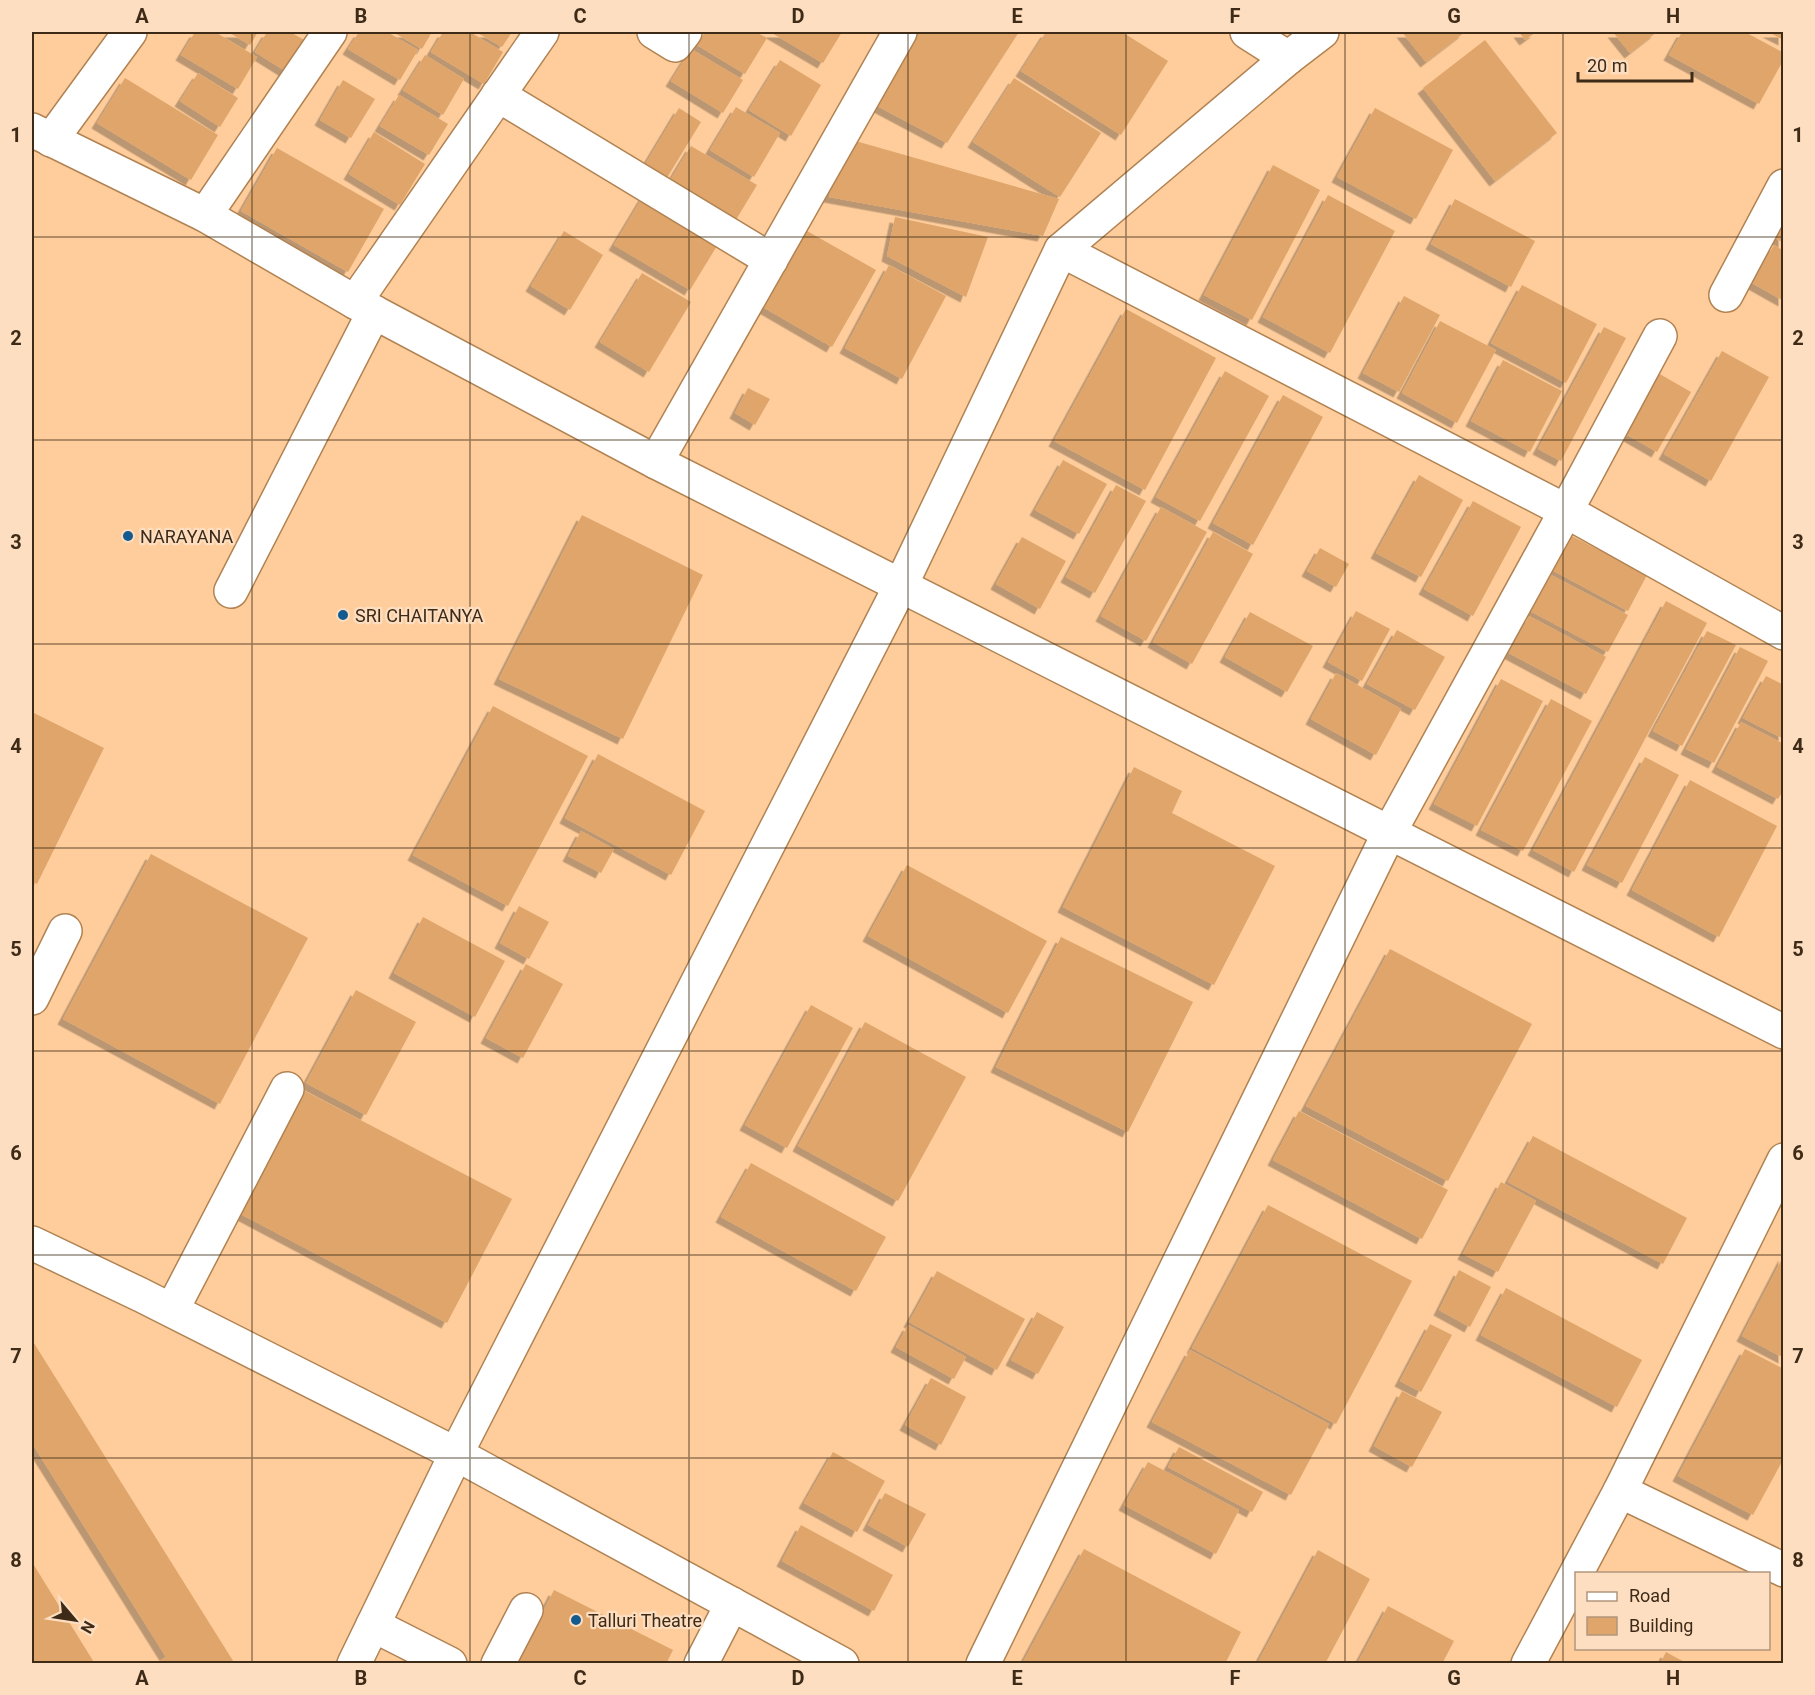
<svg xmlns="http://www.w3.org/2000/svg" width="1815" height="1695" viewBox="0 0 1815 1695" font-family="Roboto,sans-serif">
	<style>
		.building { fill: #dfa56a; filter: url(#shadow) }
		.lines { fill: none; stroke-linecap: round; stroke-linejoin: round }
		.minor-casing { stroke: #b18353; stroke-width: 36 }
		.minor { stroke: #fff; stroke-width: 33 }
		.grid { fill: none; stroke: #3e2b17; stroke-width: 1.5; stroke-opacity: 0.55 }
		.poi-dot { fill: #135b8f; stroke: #fddec1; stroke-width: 2 }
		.labels { text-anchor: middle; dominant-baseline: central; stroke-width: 4.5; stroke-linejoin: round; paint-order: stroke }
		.poi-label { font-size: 18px; fill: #3e2b17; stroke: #fddec1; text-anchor: start }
		.neatline { fill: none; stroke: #3e2b17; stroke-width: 2 }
		.grid-label { font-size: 20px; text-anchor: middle; font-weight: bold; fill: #3e2b17 }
	</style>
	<defs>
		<filter id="shadow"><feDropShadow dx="-5.5" dy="5.5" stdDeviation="0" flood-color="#0004"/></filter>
	</defs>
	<rect width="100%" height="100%" fill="#ffcd9b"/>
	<!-- building -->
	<g class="building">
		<path d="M195,32H215L257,57L238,89L181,55Z"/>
		<path d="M228,32H258L250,45Z"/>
		<path d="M267,32H290L306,41L287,72L255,52Z"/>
		<path d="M359,32H387L418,50L400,80L348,49Z"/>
		<path d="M393,32H432L422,49Z"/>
		<path d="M443,32H470L503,52L484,84L431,52Z"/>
		<path d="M476,32H512L502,47Z"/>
		<path d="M705,32H756L767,38L745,74L697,45Z"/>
		<path d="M770,32H842L823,63Z"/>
		<path d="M912,32H1019L947,143L868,101Z"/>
		<path d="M1046,32H1122L1168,61L1121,135L1021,71Z"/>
		<path d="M1402,32H1465L1426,62Z"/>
		<path d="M1519,32H1536L1525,40Z"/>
		<path d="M1613,32H1657L1630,53Z"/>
		<path d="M1682,32H1745L1784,53V59L1759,104L1669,55Z"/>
		<path d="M1768,32H1784V40Z"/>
		<path d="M1485,40L1557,133L1495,181L1423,88Z"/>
		<path d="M691,49L743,80L723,113L671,81Z"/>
		<path d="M425,55L464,79L443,115L403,90Z"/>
		<path d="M780,60L821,85L791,136L749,110Z"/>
		<path d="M198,73L238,98L220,127L180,101Z"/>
		<path d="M125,78L218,135L191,180L97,123Z"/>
		<path d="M1014,78L1101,133L1060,197L973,142Z"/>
		<path d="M343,80L375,99L351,138L320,120Z"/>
		<path d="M399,95L448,124L429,155L380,126Z"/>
		<path d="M736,107L780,133L754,177L710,150Z"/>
		<path d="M679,108L701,122L665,181L643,168Z"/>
		<path d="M1375,108L1453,150L1416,219L1337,177Z"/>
		<path d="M374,132L425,164L400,205L349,174Z"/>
		<path d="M845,138L1059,199L1043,236L829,197Z"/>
		<path d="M691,146L757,185L734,223L668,184Z"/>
		<path d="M277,148L384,209L348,272L241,211Z"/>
		<path d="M1273,165L1320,190L1252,320L1204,295Z"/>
		<path d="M644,195L720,241L690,290L614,245Z"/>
		<path d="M1328,195L1395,231L1330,353L1263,317Z"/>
		<path d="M1455,199L1535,241L1511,287L1431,244Z"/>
		<path d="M895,217L988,237L966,297L887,256Z"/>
		<path d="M1784,222V243L1775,238Z"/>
		<path d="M564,231L603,255L570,310L531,286Z"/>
		<path d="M807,231L876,270L832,347L763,307Z"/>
		<path d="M1774,245L1784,251V301L1752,283Z"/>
		<path d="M889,265L946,296L902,379L845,348Z"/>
		<path d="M642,273L691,302L649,372L600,342Z"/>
		<path d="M1522,285L1597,324L1566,383L1491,343Z"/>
		<path d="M1404,296L1440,315L1399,392L1363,373Z"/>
		<path d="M1126,309L1216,358L1145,490L1054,441Z"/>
		<path d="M1440,321L1496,350L1457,423L1402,393Z"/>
		<path d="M1604,327L1626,338L1561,461L1538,449Z"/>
		<path d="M1722,351L1769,377L1711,481L1664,454Z"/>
		<path d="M1503,360L1562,391L1530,452L1471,421Z"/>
		<path d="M1651,369L1691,392L1657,452L1617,429Z"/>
		<path d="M1225,371L1269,396L1200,521L1156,497Z"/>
		<path d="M748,388L770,399L755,425L735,413Z"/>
		<path d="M1283,395L1323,417L1253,545L1213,523Z"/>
		<path d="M1063,460L1107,484L1079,534L1035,510Z"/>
		<path d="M1419,475L1463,500L1421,577L1376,553Z"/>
		<path d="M1116,485L1146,501L1095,593L1066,577Z"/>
		<path d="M1473,501L1521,527L1473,616L1424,589Z"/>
		<path d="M1161,507L1207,532L1146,641L1101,616Z"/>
		<path d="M582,515L703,575L623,739L499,679Z"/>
		<path d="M1213,532L1253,554L1192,664L1153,642Z"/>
		<path d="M1570,535L1647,575L1628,611L1552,570Z"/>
		<path d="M1022,537L1066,561L1040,609L996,584Z"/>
		<path d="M1320,548L1349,564L1336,587L1307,571Z"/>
		<path d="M1549,574L1628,615L1608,652L1530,611Z"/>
		<path d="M1666,601L1707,623L1574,872L1533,850Z"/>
		<path d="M1356,611L1390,629L1362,681L1328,662Z"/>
		<path d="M1250,612L1313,646L1287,692L1225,657Z"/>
		<path d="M1529,616L1606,657L1586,694L1509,653Z"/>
		<path d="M1397,630L1445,657L1415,710L1367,684Z"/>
		<path d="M1707,631L1736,645L1682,746L1653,731Z"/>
		<path d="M1740,647L1768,661L1714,763L1686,749Z"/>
		<path d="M1336,673L1401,709L1376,755L1311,719Z"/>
		<path d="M1766,676L1784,685V739L1743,718Z"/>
		<path d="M1501,679L1543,701L1477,826L1434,804Z"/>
		<path d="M1551,699L1592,721L1523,851L1481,830Z"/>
		<path d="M493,706L588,756L508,906L413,855Z"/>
		<path d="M32,712L104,748L37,884L32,881Z"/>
		<path d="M1741,722L1784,744V789L1778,799L1717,767Z"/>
		<path d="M598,754L705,811L671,875L565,818Z"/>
		<path d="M1645,757L1679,775L1622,883L1587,865Z"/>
		<path d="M1134,767L1182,791L1172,813L1275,866L1214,985L1063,907Z"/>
		<path d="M1690,780L1777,826L1719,937L1632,890Z"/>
		<path d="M581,831L614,849L601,873L568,856Z"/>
		<path d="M151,854L308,938L220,1104L63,1019Z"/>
		<path d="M907,865L1047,941L1008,1013L868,936Z"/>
		<path d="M519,906L549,922L529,959L500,943Z"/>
		<path d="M423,917L505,961L475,1017L394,973Z"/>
		<path d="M1061,937L1193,1002L1128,1132L996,1067Z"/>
		<path d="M1390,949L1532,1024L1448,1181L1306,1106Z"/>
		<path d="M526,964L563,984L523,1058L486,1038Z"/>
		<path d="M356,990L416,1022L366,1115L306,1083Z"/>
		<path d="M811,1005L853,1028L787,1148L745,1125Z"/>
		<path d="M865,1022L966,1077L898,1201L798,1146Z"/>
		<path d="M301,1089L512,1199L447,1323L237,1212Z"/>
		<path d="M1299,1111L1448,1190L1422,1239L1273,1160Z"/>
		<path d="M1533,1136L1687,1218L1663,1264L1508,1182Z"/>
		<path d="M751,1163L886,1237L856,1291L721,1217Z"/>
		<path d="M1501,1182L1536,1201L1498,1272L1463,1254Z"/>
		<path d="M1268,1205L1412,1281L1336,1424L1192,1348Z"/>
		<path d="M1784,1255V1358L1742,1336Z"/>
		<path d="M1459,1270L1491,1287L1470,1327L1439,1310Z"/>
		<path d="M937,1271L1025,1319L997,1370L909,1322Z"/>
		<path d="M1506,1288L1642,1360L1617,1407L1481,1335Z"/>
		<path d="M1037,1312L1064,1327L1038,1374L1011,1360Z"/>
		<path d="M1430,1324L1452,1335L1421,1392L1400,1381Z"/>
		<path d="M908,1325L966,1357L954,1379L896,1347Z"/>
		<path d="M32,1340L235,1664H155L166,1657L32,1443Z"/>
		<path d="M1745,1349L1784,1369V1458L1753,1515L1678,1476Z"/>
		<path d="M1190,1350L1329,1424L1291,1495L1152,1422Z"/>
		<path d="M931,1378L966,1397L941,1445L905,1425Z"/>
		<path d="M1402,1391L1442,1412L1412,1467L1374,1446Z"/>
		<path d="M1179,1447L1263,1492L1252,1512L1168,1467Z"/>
		<path d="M833,1452L885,1481L857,1532L804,1503Z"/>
		<path d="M1148,1462L1239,1510L1216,1554L1124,1505Z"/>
		<path d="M885,1493L926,1514L908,1547L868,1525Z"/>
		<path d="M801,1525L893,1575L874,1611L782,1561Z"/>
		<path d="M1084,1549L1241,1632L1225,1664H1022Z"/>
		<path d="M1318,1550L1370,1579L1325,1664H1257Z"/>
		<path d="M32,1562L95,1664H32Z"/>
		<path d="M554,1590L673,1650L666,1664H516Z"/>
		<path d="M1388,1606L1454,1641L1442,1664H1357Z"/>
		<path d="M1666,1652L1688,1664H1660Z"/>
	</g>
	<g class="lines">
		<!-- minor casing -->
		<g class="minor-casing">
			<g id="minor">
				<path d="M654,32L675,45L685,32"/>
				<path d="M1247,32L1288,58"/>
				<path d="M498,95L771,260"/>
				<path d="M32,130L205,215L355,302L656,462L1784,1032"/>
				<path d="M51,140L130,32"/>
				<path d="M205,215L330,32"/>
				<path d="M1061,250L1566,511L1784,633"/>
				<path d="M1726,295L1784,186"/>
				<path d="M355,302L542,32"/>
				<path d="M656,462L900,32"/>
				<path d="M231,591L374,312"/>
				<path d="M32,998L65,931"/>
				<path d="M32,1243L141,1295L456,1454L842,1664"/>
				<path d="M172,1310L287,1089"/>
				<path d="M1620,1491L1784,1570"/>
				<path d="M373,1625L450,1664"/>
				<path d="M354,1664L456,1454L901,585L1061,250L1288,58L1322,32"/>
				<path d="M498,1664L526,1610"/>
				<path d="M701,1664L732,1604"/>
				<path d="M983,1664L1389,833L1579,487L1660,336"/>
				<path d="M1528,1664L1620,1491L1784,1160"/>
			</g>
		</g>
		<!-- minor -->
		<use href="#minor" class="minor"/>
	</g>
	<!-- grid -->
	<path class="grid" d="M252,32V1664M470,32V1664M689,32V1664M908,32V1664M1126,32V1664M1345,32V1664M1563,32V1664M32,237H1784M32,440H1784M32,644H1784M32,848H1784M32,1051H1784M32,1255H1784M32,1458H1784"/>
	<!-- markers -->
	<g class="poi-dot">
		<circle cx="128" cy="536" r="6"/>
		<circle cx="343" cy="615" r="6"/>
		<circle cx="576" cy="1620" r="6"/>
	</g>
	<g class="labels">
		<!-- poi labels -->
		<g class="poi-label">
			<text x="140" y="536">NARAYANA</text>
			<text x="355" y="615">SRI CHAITANYA</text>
			<text x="588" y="1620">Talluri Theatre</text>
		</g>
	</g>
	<!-- border -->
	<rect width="1815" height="1695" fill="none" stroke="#fddec1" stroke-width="66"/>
	<!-- legend -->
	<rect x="1575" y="1572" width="195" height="78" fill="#fddec1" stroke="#b1967d" stroke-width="1.5"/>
	<rect x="1587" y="1592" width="30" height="9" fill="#ffffff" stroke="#b1967d" stroke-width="1.5"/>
	<text x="1629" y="1602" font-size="18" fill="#3e2b17">Road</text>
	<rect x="1587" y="1617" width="30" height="18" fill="#dfa56a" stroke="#b1967d" stroke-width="1.5"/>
	<text x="1629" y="1632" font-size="18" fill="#3e2b17">Building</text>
	<!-- north arrow -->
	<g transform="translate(75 1620) rotate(119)" stroke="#fddec1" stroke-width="4.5" paint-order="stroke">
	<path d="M0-4.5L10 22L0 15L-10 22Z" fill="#3e2b17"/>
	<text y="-9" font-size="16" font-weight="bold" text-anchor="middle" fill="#3e2b17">N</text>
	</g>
	<!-- scale -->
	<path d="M1578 72v9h114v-9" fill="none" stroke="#3e2b17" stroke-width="3"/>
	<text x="1587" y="72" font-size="18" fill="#3e2b17" stroke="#fddec1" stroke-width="4.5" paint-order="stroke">20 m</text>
	<rect x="33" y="33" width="1749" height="1629" class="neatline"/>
	<g class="grid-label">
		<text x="142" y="23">A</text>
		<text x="361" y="23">B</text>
		<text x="580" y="23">C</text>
		<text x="798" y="23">D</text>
		<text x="1017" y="23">E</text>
		<text x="1235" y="23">F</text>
		<text x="1454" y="23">G</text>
		<text x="1673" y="23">H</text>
		<text x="16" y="142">1</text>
		<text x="1798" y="142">1</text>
		<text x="16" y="345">2</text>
		<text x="1798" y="345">2</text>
		<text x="16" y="549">3</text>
		<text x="1798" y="549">3</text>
		<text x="16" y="753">4</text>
		<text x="1798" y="753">4</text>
		<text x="16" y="956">5</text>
		<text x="1798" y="956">5</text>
		<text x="16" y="1160">6</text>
		<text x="1798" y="1160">6</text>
		<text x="16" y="1363">7</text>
		<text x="1798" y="1363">7</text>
		<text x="16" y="1567">8</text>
		<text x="1798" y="1567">8</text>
		<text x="142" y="1685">A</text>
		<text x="361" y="1685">B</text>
		<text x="580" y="1685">C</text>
		<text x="798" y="1685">D</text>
		<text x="1017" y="1685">E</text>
		<text x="1235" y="1685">F</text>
		<text x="1454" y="1685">G</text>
		<text x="1673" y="1685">H</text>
	</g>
</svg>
